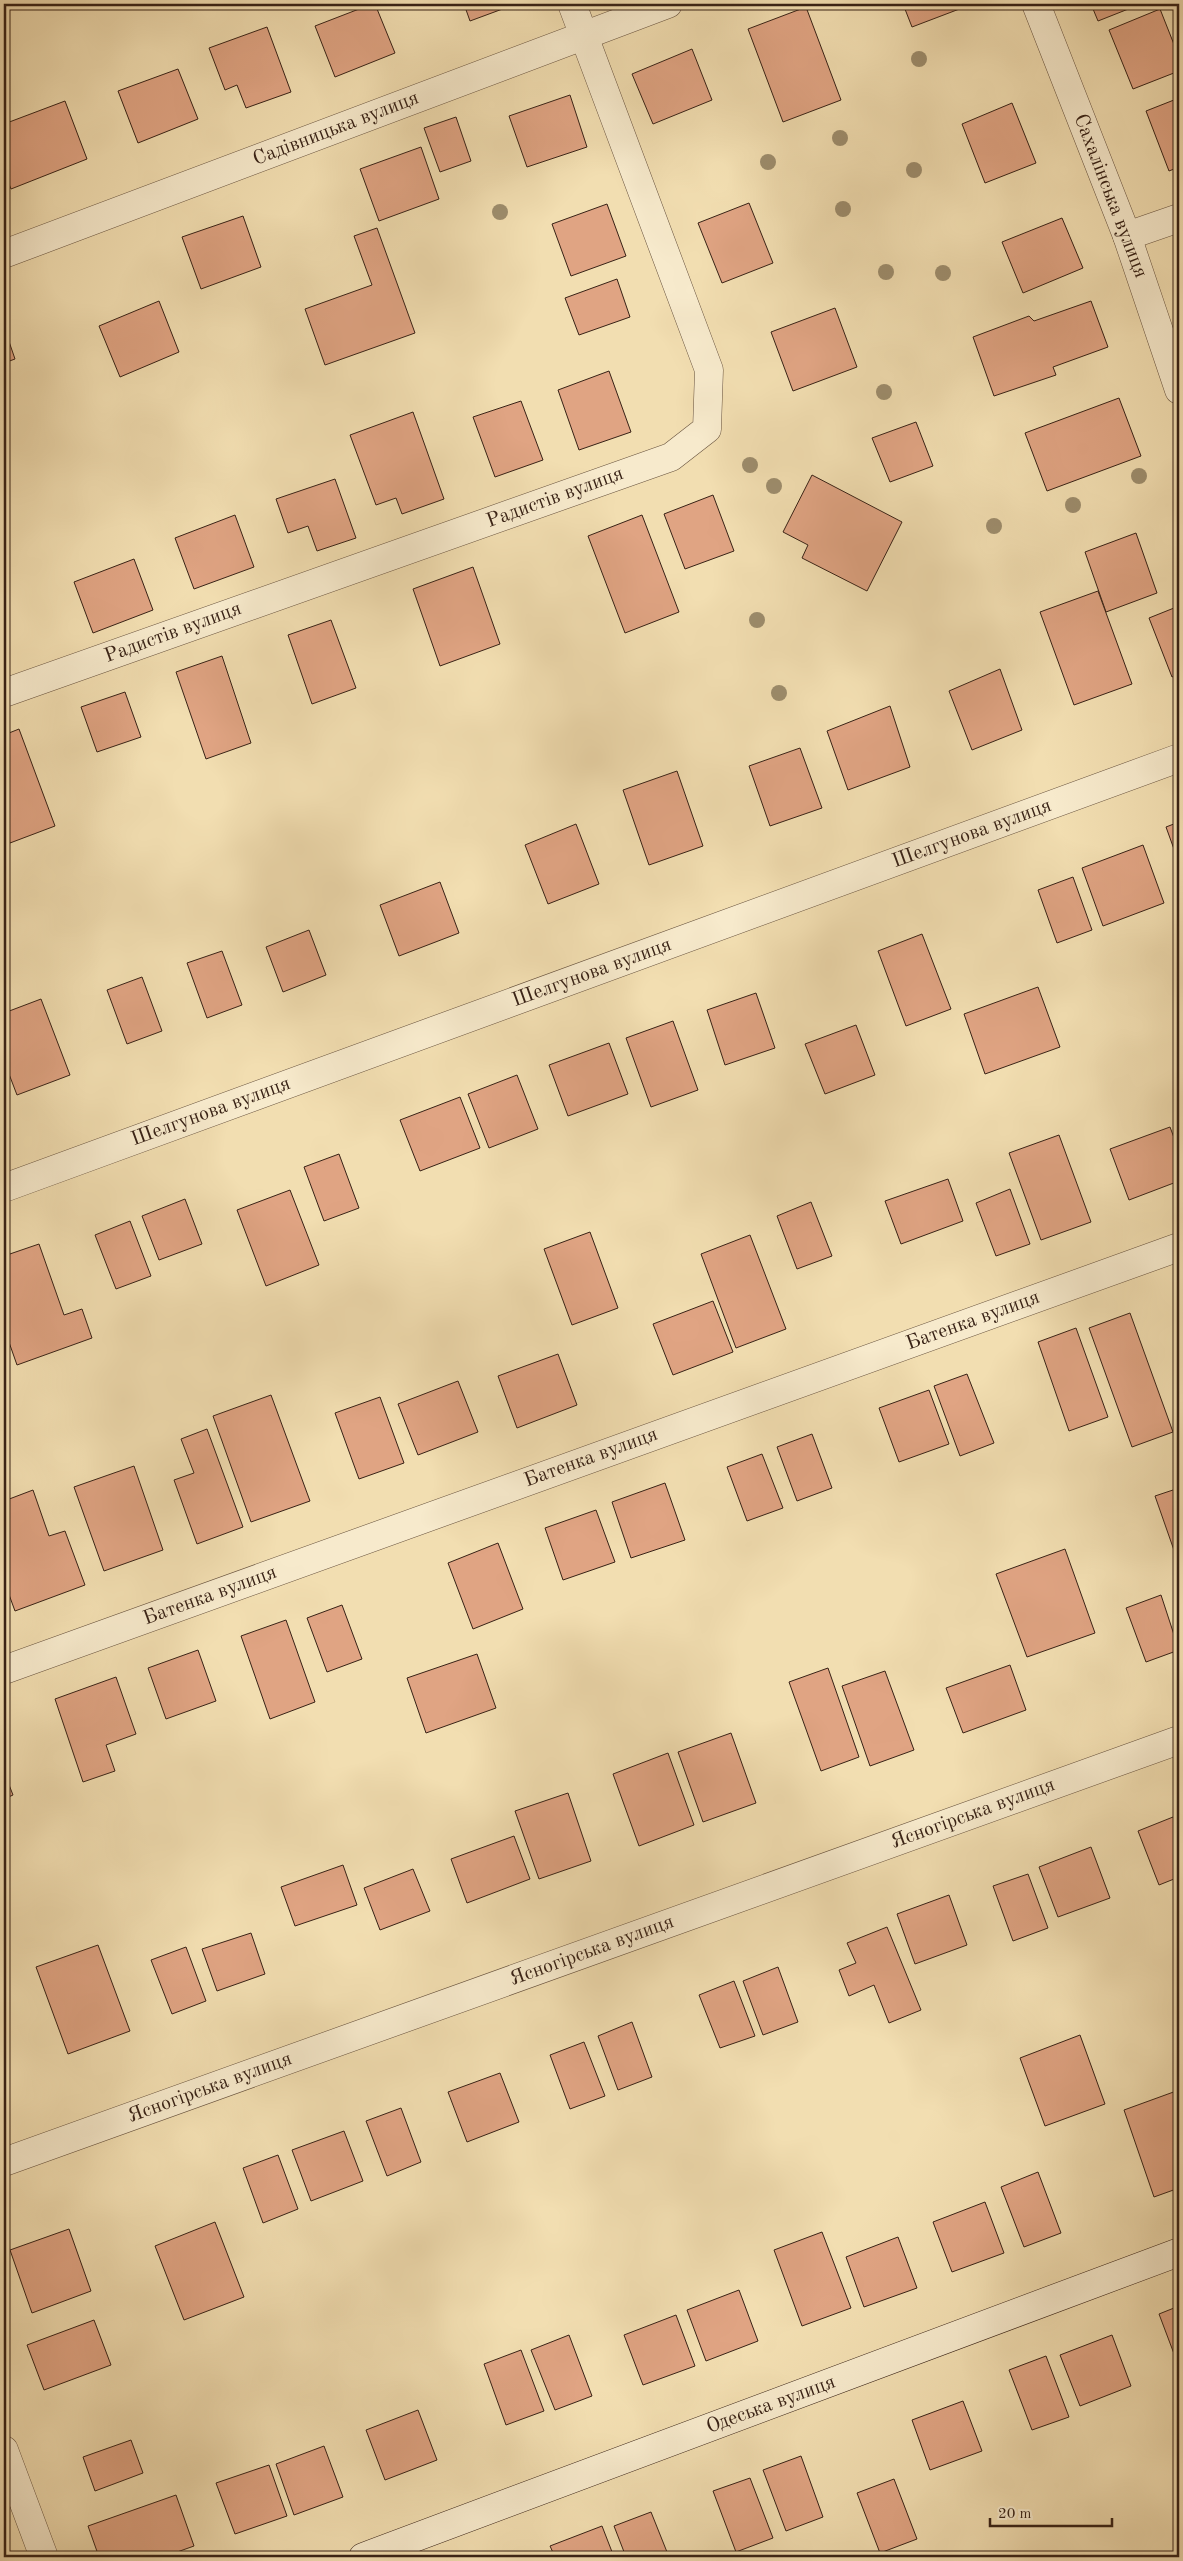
<svg xmlns="http://www.w3.org/2000/svg" width="1183" height="2561" viewBox="0 0 1183 2561" font-family="'Old Standard TT',serif">
	<style>
		.building { fill: #e0a483; stroke: #382216 }
		.lines { fill: none; stroke-linecap: round; stroke-linejoin: round }
		.street-casing { stroke: #66513d; stroke-width: 29 }
		.secondary-casing { stroke: #382216; stroke-width: 29 }
		.street { stroke: #f7eacc; stroke-width: 28 }
		.secondary { stroke: #f7eacc; stroke-width: 28 }
		.tree { fill: #9d8d6d }
		.labels { text-anchor: middle; dominant-baseline: central; stroke-width: 4.5; stroke-linejoin: round; paint-order: stroke }
		.street-label { font-size: 20px; fill: #382216; stroke: #f7eacc }
	</style>
	<rect width="100%" height="100%" fill="#f2deb1"/>
	<filter id="stains"><feTurbulence type="fractalNoise" baseFrequency=".004" numOctaves="4"/><feColorMatrix values="0 0 0 0 .2 0 0 0 0 .09 0 0 0 0 .02 0 0 0 .5 -.17"/></filter>
	<radialGradient id="worn" r=".72"><stop offset=".6" stop-color="#630" stop-opacity="0"/><stop offset="1" stop-color="#630" stop-opacity=".3"/></radialGradient>
	<!-- building -->
	<g class="building">
		<path d="M372,4H375L395,53L335,77L315,26Z"/>
		<path d="M464,4H516L470,21Z"/>
		<path d="M903,4H960L962,8L912,27Z"/>
		<path d="M1091,4H1141L1098,21Z"/>
		<path d="M806,7L841,100L783,122L748,29Z"/>
		<path d="M1160,9L1179,57V71L1133,89L1109,30Z"/>
		<path d="M267,27L291,92L246,108L237,85L225,90L209,48Z"/>
		<path d="M692,49L712,100L653,124L632,74Z"/>
		<path d="M178,69L198,119L138,143L118,91Z"/>
		<path d="M570,95L587,147L527,167L509,116Z"/>
		<path d="M1179,98V167L1169,171L1146,111Z"/>
		<path d="M65,101L87,159L11,189L4,171V124Z"/>
		<path d="M1012,103L1036,163L985,183L962,124Z"/>
		<path d="M456,117L471,161L440,172L424,128Z"/>
		<path d="M421,147L439,199L379,221L360,169Z"/>
		<path d="M749,203L773,263L722,283L698,223Z"/>
		<path d="M607,204L626,256L571,276L552,224Z"/>
		<path d="M243,216L261,267L201,289L182,237Z"/>
		<path d="M1062,218L1083,268L1023,293L1002,242Z"/>
		<path d="M377,228L415,333L325,365L305,309L372,285L354,236Z"/>
		<path d="M617,279L630,317L579,335L565,298Z"/>
		<path d="M159,301L179,352L120,377L99,326Z"/>
		<path d="M1091,301L1108,347L1053,367L1056,375L994,396L973,337L1029,316L1034,321Z"/>
		<path d="M835,308L857,367L793,391L771,332Z"/>
		<path d="M4,327L15,359L4,363Z"/>
		<path d="M609,371L631,432L579,450L558,390Z"/>
		<path d="M1119,398L1141,456L1047,491L1025,433Z"/>
		<path d="M521,401L543,460L495,477L473,417Z"/>
		<path d="M413,412L444,499L402,514L396,498L376,505L350,435Z"/>
		<path d="M916,422L933,466L890,482L872,438Z"/>
		<path d="M812,475L902,522L867,591L802,558L808,545L783,532Z"/>
		<path d="M335,479L356,538L317,551L308,526L288,533L276,499Z"/>
		<path d="M713,495L734,551L685,569L664,514Z"/>
		<path d="M235,515L254,567L194,589L175,538Z"/>
		<path d="M642,515L679,612L625,633L588,536Z"/>
		<path d="M1136,533L1157,593L1106,612L1085,552Z"/>
		<path d="M134,559L153,610L93,633L74,582Z"/>
		<path d="M473,567L500,644L440,666L413,589Z"/>
		<path d="M1098,591L1132,684L1074,705L1040,612Z"/>
		<path d="M1179,606V674L1172,677L1149,618Z"/>
		<path d="M331,620L356,688L312,704L288,635Z"/>
		<path d="M222,656L251,743L206,759L176,672Z"/>
		<path d="M1000,669L1022,730L972,750L949,691Z"/>
		<path d="M125,692L141,737L97,752L81,707Z"/>
		<path d="M890,706L910,767L848,790L827,731Z"/>
		<path d="M19,729L55,826L10,843L4,826V735Z"/>
		<path d="M800,748L822,808L770,826L749,766Z"/>
		<path d="M677,771L703,846L649,865L623,790Z"/>
		<path d="M1179,822V863L1166,827Z"/>
		<path d="M576,824L599,884L548,904L525,845Z"/>
		<path d="M1143,845L1164,903L1103,926L1082,868Z"/>
		<path d="M1073,877L1092,930L1057,943L1038,890Z"/>
		<path d="M440,882L459,933L399,956L380,905Z"/>
		<path d="M309,930L326,975L283,992L266,947Z"/>
		<path d="M922,934L951,1009L906,1026L878,951Z"/>
		<path d="M222,951L242,1005L207,1018L187,963Z"/>
		<path d="M142,977L162,1031L127,1044L107,990Z"/>
		<path d="M1038,987L1060,1047L985,1074L964,1014Z"/>
		<path d="M756,993L775,1048L725,1065L707,1010Z"/>
		<path d="M41,999L70,1075L17,1095L4,1061V1013Z"/>
		<path d="M673,1021L698,1090L651,1107L626,1038Z"/>
		<path d="M856,1025L875,1075L825,1094L805,1044Z"/>
		<path d="M609,1043L628,1094L568,1116L549,1065Z"/>
		<path d="M517,1075L538,1129L489,1148L468,1094Z"/>
		<path d="M460,1097L480,1148L420,1171L400,1120Z"/>
		<path d="M1170,1127L1179,1151V1181L1129,1200L1110,1149Z"/>
		<path d="M1059,1135L1091,1222L1041,1240L1009,1153Z"/>
		<path d="M339,1154L359,1208L324,1221L304,1167Z"/>
		<path d="M948,1179L963,1221L901,1244L885,1201Z"/>
		<path d="M1010,1189L1030,1244L996,1256L976,1203Z"/>
		<path d="M290,1190L319,1265L266,1286L237,1210Z"/>
		<path d="M185,1199L202,1244L159,1260L142,1216Z"/>
		<path d="M811,1202L832,1256L797,1269L777,1216Z"/>
		<path d="M130,1221L151,1276L116,1289L95,1235Z"/>
		<path d="M590,1232L618,1308L572,1325L544,1249Z"/>
		<path d="M750,1235L786,1329L736,1348L701,1254Z"/>
		<path d="M39,1244L64,1315L82,1309L92,1338L17,1365L4,1328V1256Z"/>
		<path d="M713,1301L733,1352L673,1375L653,1324Z"/>
		<path d="M1130,1313L1173,1432L1132,1447L1089,1328Z"/>
		<path d="M1076,1328L1108,1417L1069,1431L1038,1342Z"/>
		<path d="M558,1354L577,1405L517,1428L498,1376Z"/>
		<path d="M967,1374L994,1443L960,1456L934,1386Z"/>
		<path d="M458,1381L478,1432L418,1455L398,1404Z"/>
		<path d="M929,1390L949,1444L899,1462L879,1408Z"/>
		<path d="M271,1395L310,1501L251,1522L213,1416Z"/>
		<path d="M380,1397L404,1463L359,1479L335,1413Z"/>
		<path d="M207,1429L243,1527L197,1544L174,1480L194,1473L181,1439Z"/>
		<path d="M812,1434L832,1488L797,1501L777,1447Z"/>
		<path d="M762,1454L783,1508L747,1521L727,1467Z"/>
		<path d="M134,1466L163,1550L104,1571L74,1487Z"/>
		<path d="M665,1483L685,1540L631,1558L612,1502Z"/>
		<path d="M1179,1488V1555L1176,1556L1155,1496Z"/>
		<path d="M33,1490L49,1536L65,1531L85,1585L15,1611L4,1581V1501Z"/>
		<path d="M596,1510L615,1562L563,1580L545,1528Z"/>
		<path d="M498,1543L523,1609L473,1629L448,1563Z"/>
		<path d="M1065,1549L1095,1633L1027,1657L996,1574Z"/>
		<path d="M1161,1595L1179,1650L1146,1662L1126,1608Z"/>
		<path d="M342,1605L362,1659L327,1672L307,1618Z"/>
		<path d="M286,1620L315,1702L270,1719L241,1636Z"/>
		<path d="M198,1650L216,1701L166,1719L148,1668Z"/>
		<path d="M477,1654L496,1708L426,1733L407,1678Z"/>
		<path d="M1010,1665L1026,1710L963,1733L946,1688Z"/>
		<path d="M828,1668L859,1757L821,1771L789,1682Z"/>
		<path d="M885,1671L914,1750L870,1766L842,1686Z"/>
		<path d="M116,1677L136,1734L106,1745L115,1771L83,1782L55,1699Z"/>
		<path d="M731,1733L756,1803L703,1822L678,1752Z"/>
		<path d="M668,1753L694,1825L639,1846L613,1774Z"/>
		<path d="M4,1772L13,1795L4,1799Z"/>
		<path d="M568,1793L591,1861L539,1879L515,1811Z"/>
		<path d="M1173,1817L1179,1835V1877L1159,1885L1138,1831Z"/>
		<path d="M514,1836L530,1879L467,1903L451,1859Z"/>
		<path d="M1091,1847L1110,1898L1058,1917L1039,1867Z"/>
		<path d="M343,1865L357,1905L295,1926L281,1887Z"/>
		<path d="M413,1869L430,1911L380,1930L364,1888Z"/>
		<path d="M1028,1874L1048,1928L1013,1941L993,1886Z"/>
		<path d="M949,1895L967,1945L915,1964L897,1914Z"/>
		<path d="M887,1927L921,2010L889,2023L874,1985L849,1996L839,1970L856,1963L847,1943Z"/>
		<path d="M251,1933L265,1974L217,1991L202,1949Z"/>
		<path d="M98,1945L130,2031L68,2054L36,1967Z"/>
		<path d="M186,1947L206,2001L172,2014L151,1960Z"/>
		<path d="M778,1967L798,2022L763,2035L743,1981Z"/>
		<path d="M734,1981L755,2036L720,2048L699,1995Z"/>
		<path d="M632,2022L652,2077L618,2090L598,2036Z"/>
		<path d="M1080,2035L1105,2104L1045,2126L1020,2058Z"/>
		<path d="M584,2042L605,2096L570,2109L550,2055Z"/>
		<path d="M4,2052L9,2067L4,2069Z"/>
		<path d="M500,2073L519,2122L467,2142L448,2092Z"/>
		<path d="M1179,2090V2188L1154,2197L1124,2110Z"/>
		<path d="M401,2108L421,2162L387,2176L366,2121Z"/>
		<path d="M344,2131L363,2181L311,2201L292,2150Z"/>
		<path d="M278,2155L298,2209L263,2223L243,2168Z"/>
		<path d="M1038,2172L1061,2233L1024,2247L1001,2187Z"/>
		<path d="M985,2202L1004,2253L952,2272L933,2222Z"/>
		<path d="M215,2222L244,2297L184,2320L155,2246Z"/>
		<path d="M69,2229L91,2291L32,2313L10,2250Z"/>
		<path d="M822,2232L851,2308L802,2326L774,2250Z"/>
		<path d="M898,2237L917,2288L864,2307L846,2257Z"/>
		<path d="M739,2290L758,2341L706,2361L687,2310Z"/>
		<path d="M1179,2306V2367L1159,2314Z"/>
		<path d="M676,2315L695,2366L643,2385L624,2335Z"/>
		<path d="M94,2320L111,2365L44,2390L27,2345Z"/>
		<path d="M569,2335L592,2396L555,2410L531,2350Z"/>
		<path d="M1112,2335L1131,2386L1080,2406L1060,2355Z"/>
		<path d="M521,2350L544,2411L506,2425L484,2364Z"/>
		<path d="M1046,2356L1069,2417L1032,2430L1009,2370Z"/>
		<path d="M963,2401L982,2451L930,2470L912,2420Z"/>
		<path d="M418,2410L437,2460L385,2480L366,2430Z"/>
		<path d="M131,2440L143,2473L95,2491L83,2457Z"/>
		<path d="M324,2446L343,2497L294,2515L276,2464Z"/>
		<path d="M801,2456L823,2517L786,2531L763,2470Z"/>
		<path d="M269,2465L287,2516L235,2534L216,2483Z"/>
		<path d="M750,2478L773,2538L736,2552L713,2491Z"/>
		<path d="M894,2479L917,2539L880,2553L857,2493Z"/>
		<path d="M176,2495L194,2546L163,2557H99L88,2526Z"/>
		<path d="M651,2512L669,2557H626L614,2526Z"/>
		<path d="M602,2526L614,2557H555L550,2546Z"/>
	</g>
	<g class="lines">
		<!-- street casing -->
		<g class="street-casing">
			<g id="street">
				<path d="M1036,4L1127,236L1179,390"/>
				<path d="M1127,236L1179,218"/>
				<path d="M4,254L668,4"/>
				<path d="M4,693L671,457L707,429L709,370L572,4"/>
				<path d="M4,1188L1179,758"/>
				<path d="M4,1670L1179,1247"/>
				<path d="M4,2162L1179,1740"/>
				<path d="M4,2450L44,2557"/>
			</g>
		</g>
		<!-- secondary casing -->
		<g class="secondary-casing">
			<path id="secondary" d="M363,2557L1179,2252"/>
		</g>
		<!-- street -->
		<use href="#street" class="street"/>
		<!-- secondary -->
		<use href="#secondary" class="secondary"/>
	</g>
	<!-- trees -->
	<g class="tree">
		<circle cx="919" cy="59" r="8"/>
		<circle cx="840" cy="138" r="8"/>
		<circle cx="768" cy="162" r="8"/>
		<circle cx="914" cy="170" r="8"/>
		<circle cx="843" cy="209" r="8"/>
		<circle cx="500" cy="212" r="8"/>
		<circle cx="886" cy="272" r="8"/>
		<circle cx="943" cy="273" r="8"/>
		<circle cx="884" cy="392" r="8"/>
		<circle cx="750" cy="465" r="8"/>
		<circle cx="1139" cy="476" r="8"/>
		<circle cx="774" cy="486" r="8"/>
		<circle cx="1073" cy="505" r="8"/>
		<circle cx="994" cy="526" r="8"/>
		<circle cx="757" cy="620" r="8"/>
		<circle cx="779" cy="693" r="8"/>
	</g>
	<g class="labels">
		<!-- street labels -->
		<g class="street-label">
			<text transform="translate(336 129) rotate(-21)">Садівницька вулиця</text>
			<text transform="translate(1110 196) rotate(69)">Сахалінська вулиця</text>
			<text transform="translate(555 498) rotate(-20)">Радистів вулиця</text>
			<text transform="translate(173 633) rotate(-20)">Радистів вулиця</text>
			<text transform="translate(972 834) rotate(-20)">Шелгунова вулиця</text>
			<text transform="translate(592 973) rotate(-20)">Шелгунова вулиця</text>
			<text transform="translate(211 1112) rotate(-20)">Шелгунова вулиця</text>
			<text transform="translate(973 1321) rotate(-20)">Батенка вулиця</text>
			<text transform="translate(591 1458) rotate(-20)">Батенка вулиця</text>
			<text transform="translate(210 1596) rotate(-20)">Батенка вулиця</text>
			<text transform="translate(973 1814) rotate(-20)">Ясногірська вулиця</text>
			<text transform="translate(592 1951) rotate(-20)">Ясногірська вулиця</text>
			<text transform="translate(210 2088) rotate(-20)">Ясногірська вулиця</text>
			<text transform="translate(771 2405) rotate(-20)">Одеська вулиця</text>
		</g>
	</g>
	<!-- margin -->
	<rect width="1183" height="2561" fill="none" stroke="#f2deb1" stroke-width="20"/>
	<rect x="5" y="5" width="1173" height="2551" fill="none" stroke="#382216" stroke-width="2.5"/>
	<rect x="10" y="10" width="1163" height="2541" fill="none" stroke="#382216"/>
	<!-- scale -->
	<path d="M990 2518v8h122v-8" fill="none" stroke="#382216" stroke-width="2.5"/>
	<text x="998" y="2518" font-size="15" fill="#382216" stroke="#f7eacc" stroke-width="4" paint-order="stroke">20 m</text>
	<rect width="100%" height="100%" filter="url(#stains)"/>
	<rect width="100%" height="100%" fill="url(#worn)"/>
</svg>
